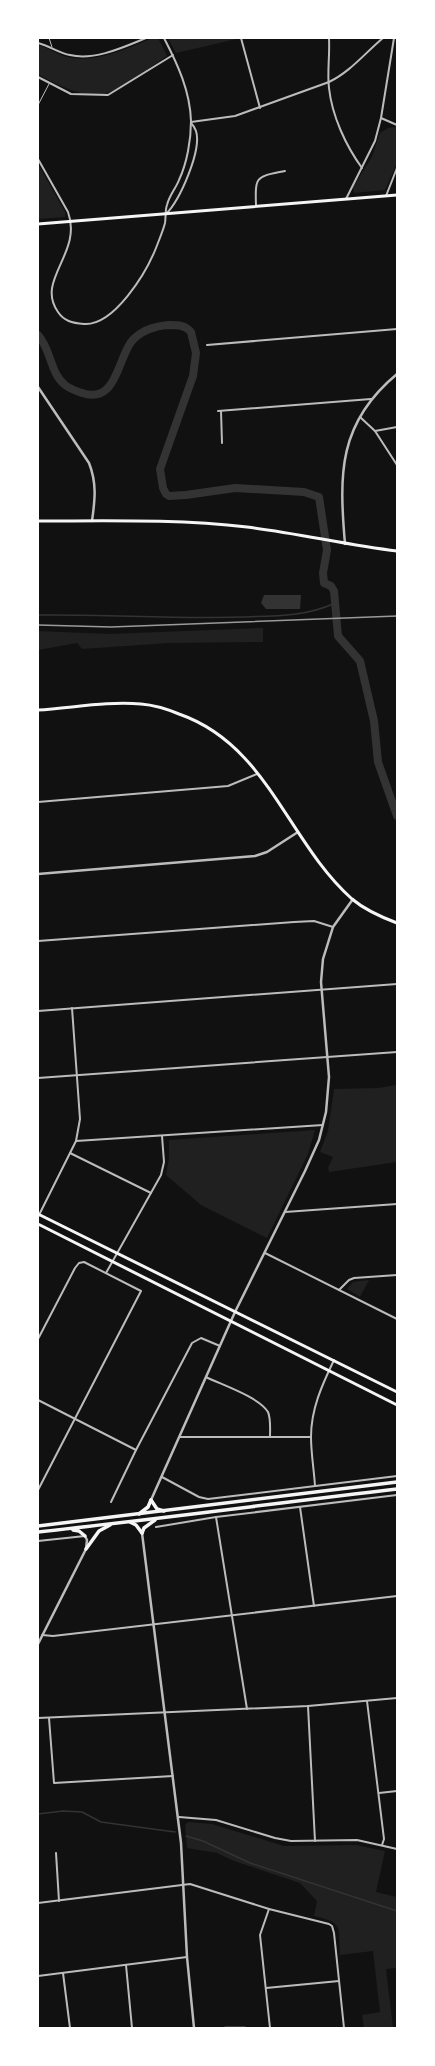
<svg xmlns="http://www.w3.org/2000/svg" width="435" height="2066" viewBox="0 0 435 2066" font-family="'Asap Condensed',sans-serif">
	<style>
		.green { fill: #202020 }
		.water { fill: #333 }
		.lines { fill: none; stroke-linecap: round; stroke-linejoin: round }
		.stream { stroke: #333; stroke-width: 1.5 }
		.river { stroke: #333; stroke-width: 8 }
		.service { stroke: #bcbcbc; stroke-width: 1 }
		.minor { stroke: #bcbcbc; stroke-width: 2 }
		.tertiary { stroke: #bcbcbc; stroke-width: 2.5 }
		.secondary { stroke: #f5f5f5; stroke-width: 3 }
		.primary { stroke: #f5f5f5; stroke-width: 3 }
		.motorway { stroke: #f5f5f5; stroke-width: 3.5 }
		.rail { stroke: #9a9a9a; stroke-width: 1.5 }
	</style>
	<rect width="100%" height="100%" fill="#111"/>
	<!-- green -->
	<g class="green">
		<path d="M152,38H158L167,56C153,65 125,87 110,92C88,101 57,85 38,74V45C50,48 60,57 72,58C99,62 129,48 152,38Z"/>
		<path d="M168,38H241L176,53Z"/>
		<path d="M397,127V163L385,190L354,193L353,187L372,157L380,133L388,128Z"/>
		<path d="M38,164L65,212V217L38,219Z"/>
		<path d="M263,628V642L169,643L82,649L77,643L38,650V631L109,634Z"/>
		<path d="M397,1085V1162L329,1172L328,1168L333,1157L320,1152L328,1131L334,1089L378,1088Z"/>
		<path d="M315,1130L308,1154L267,1238L201,1205L166,1175L169,1158V1140Z"/>
		<path d="M369,1280L360,1297L347,1289L353,1282Z"/>
		<path d="M188,1822L212,1824L284,1846L356,1845L385,1851L376,1892L397,1897V1968L386,1969L393,2028H364L362,2015L380,2012L373,1951L340,1955C338,1926 344,1923 314,1916L317,1901L300,1883L234,1861L217,1853L187,1848L185,1825Z"/>
	</g>
	<!-- water -->
	<path class="water" d="M264,595H301L300,609H266L261,603Z"/>
	<g class="lines">
		<!-- stream -->
		<g class="stream">
			<path d="M38,615C105,614 172,619 239,617C272,616 306,617 335,603"/>
			<path d="M38,1814L63,1811L82,1812L101,1822L175,1832"/>
			<path d="M186,1836L203,1841L250,1863L397,1911"/>
		</g>
		<!-- river -->
		<path class="river" d="M38,335C51,349 50,373 65,385C70,389 76,391 82,393C116,404 117,362 131,342C140,331 155,326 169,325C178,325 185,325 191,332L196,353L193,376L160,469L163,488L166,494L169,496L186,495L235,488L304,492L319,497L327,550L323,573L324,583L331,586L334,591L338,636L360,661L374,721L378,762L397,816"/>
		<!-- service -->
		<g class="service">
			<path d="M49,38L52,47"/>
			<path d="M38,105L49,84"/>
		</g>
		<!-- minor -->
		<g class="minor">
			<path d="M241,38L260,108"/>
			<path d="M329,38C330,55 327,72 329,88C332,116 346,146 362,168"/>
			<path d="M38,43C50,46 59,53 70,55C94,61 124,47 146,38"/>
			<path d="M38,77L71,94L108,95L173,55"/>
			<path d="M381,118L397,125"/>
			<path d="M191,122L235,116L329,82C350,72 365,53 383,38"/>
			<path d="M38,159L68,212C83,253 35,280 58,312C64,321 72,323 84,324C114,326 146,273 156,248C159,240 163,231 165,223C166,217 165,210 167,205C169,196 176,188 179,180C187,163 191,140 191,121C190,91 178,65 164,38"/>
			<path d="M386,196L397,168"/>
			<path d="M346,199L375,141L381,118L394,38"/>
			<path d="M256,206C255,175 256,177 285,171"/>
			<path d="M166,214C180,200 202,150 196,131C195,128 193,125 191,123"/>
			<path d="M207,345L397,329"/>
			<path d="M218,411L371,399"/>
			<path d="M221,411L222,443"/>
			<path d="M360,417L375,431L397,465"/>
			<path d="M375,431L397,427"/>
			<path d="M38,802L228,786L257,774"/>
			<path d="M38,941L294,922L314,921L333,927"/>
			<path d="M38,1011L397,984"/>
			<path d="M38,1078L397,1052"/>
			<path d="M76,1141L323,1125"/>
			<path d="M70,1153L151,1193"/>
			<path d="M285,1212L397,1204"/>
			<path d="M38,1217L76,1141L80,1119L72,1008"/>
			<path d="M265,1253L397,1319"/>
			<path d="M106,1273L161,1175L164,1162L162,1136"/>
			<path d="M339,1290L349,1280L354,1278L397,1275"/>
			<path d="M38,1339L75,1268L79,1263L84,1262L141,1291L38,1490"/>
			<path d="M206,1377C222,1385 259,1397 268,1412C271,1419 270,1429 270,1437"/>
			<path d="M38,1400L136,1450"/>
			<path d="M179,1437H311"/>
			<path d="M162,1477L199,1497L208,1499L397,1476"/>
			<path d="M315,1486C314,1470 311,1453 311,1437C311,1409 322,1385 334,1360"/>
			<path d="M111,1502L136,1450L192,1343L201,1338L220,1346"/>
			<path d="M300,1507L314,1606"/>
			<path d="M216,1517L247,1709"/>
			<path d="M156,1527L216,1517L397,1495"/>
			<path d="M38,1541L85,1536"/>
			<path d="M42,1635L53,1636L397,1596"/>
			<path d="M367,1701L384,1839L382,1845"/>
			<path d="M308,1706L315,1841"/>
			<path d="M38,1718L308,1706L397,1698"/>
			<path d="M49,1718L54,1783L173,1776"/>
			<path d="M379,1793L397,1791"/>
			<path d="M179,1817L216,1820L275,1838L291,1841L357,1840L397,1849"/>
			<path d="M56,1853L59,1901"/>
			<path d="M38,1903L190,1884L269,1909L329,1924L332,1926L334,1933L344,2028"/>
			<path d="M269,1909L260,1935L270,2028"/>
			<path d="M126,1965L132,2028"/>
			<path d="M63,1973L70,2028"/>
			<path d="M38,1976L187,1957"/>
			<path d="M266,1988L339,1981"/>
		</g>
		<!-- tertiary -->
		<g class="tertiary">
			<path d="M38,387L89,463C97,483 95,500 92,521"/>
			<path d="M345,544C339,474 338,423 397,374"/>
			<path d="M38,874L255,856L267,852L298,832"/>
			<path d="M151,1500L235,1312L305,1171L319,1140L326,1112L329,1077L321,982L323,959L333,927L353,899"/>
			<path d="M142,1533L181,1843L187,1957L194,2028"/>
			<path d="M38,1644L86,1549L87,1540L85,1536"/>
			<path d="M225,2028H245"/>
		</g>
		<!-- secondary -->
		<g class="secondary">
			<path d="M38,224L397,195"/>
			<path d="M38,521C107,521 178,519 247,527C297,533 347,545 397,551"/>
			<path d="M38,710C72,708 107,701 141,704C154,705 167,709 179,714C268,745 287,841 352,899C365,910 381,917 397,923"/>
		</g>
		<!-- primary -->
		<g class="primary">
			<path d="M38,1214L397,1392"/>
			<path d="M38,1224L397,1405"/>
		</g>
		<!-- motorway -->
		<g class="motorway">
			<path d="M151,1500L157,1509L164,1511"/>
			<path d="M139,1514L148,1507L151,1500"/>
			<path d="M130,1522L136,1525L142,1533"/>
			<path d="M38,1526L397,1482"/>
			<path d="M73,1530L79,1531L85,1536"/>
			<path d="M38,1532C158,1519 277,1503 397,1489"/>
			<path d="M142,1533L144,1528L155,1520"/>
			<path d="M86,1549L99,1531L110,1525"/>
		</g>
		<!-- rail -->
		<path class="rail" d="M38,625L111,627L397,616"/>
	</g>
	<!-- border -->
	<rect width="435" height="2066" fill="none" stroke="#ffffff" stroke-width="78"/>
</svg>
